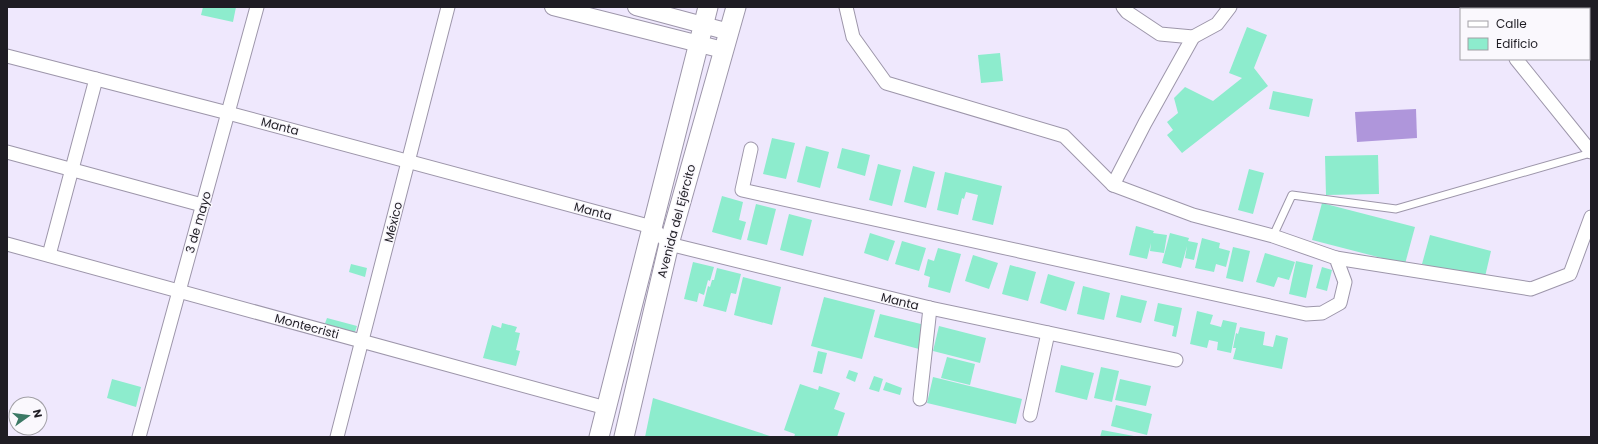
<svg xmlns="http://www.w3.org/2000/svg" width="1598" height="444" viewBox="0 0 1598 444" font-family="Poppins,sans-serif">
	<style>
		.water { fill: #af96db }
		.building { fill: #8deccd }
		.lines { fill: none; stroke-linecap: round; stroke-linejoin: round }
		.service-casing { stroke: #9d96aa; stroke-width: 9 }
		.minor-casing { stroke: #9d96aa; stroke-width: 15 }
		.tertiary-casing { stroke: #9d96aa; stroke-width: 18 }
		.secondary-casing { stroke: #9d96aa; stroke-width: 21 }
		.service { stroke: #fff; stroke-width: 7 }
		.minor { stroke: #fff; stroke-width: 13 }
		.tertiary { stroke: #fff; stroke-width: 16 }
		.secondary { stroke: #fff; stroke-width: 19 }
		.labels { text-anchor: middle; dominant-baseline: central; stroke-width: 3; stroke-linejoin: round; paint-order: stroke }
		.street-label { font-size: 12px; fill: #1f1d24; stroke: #faf8fd }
	</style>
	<rect width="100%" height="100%" fill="#efe8fd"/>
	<!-- water -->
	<path class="water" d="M1416,109L1417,138L1357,142L1355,112Z"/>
	<!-- building -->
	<g class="building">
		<path d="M203,7H236L233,22L201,15Z"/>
		<path d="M1247,27L1267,35L1254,68L1268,86L1182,153L1167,135L1173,130L1167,122L1178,113L1174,98L1185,87L1213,101L1242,78L1229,73Z"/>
		<path d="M1000,53L1003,81L981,83L978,55Z"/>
		<path d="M1273,91L1313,99L1309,117L1269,109Z"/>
		<path d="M772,138L795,143L786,179L763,174Z"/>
		<path d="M806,146L829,152L820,188L797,182Z"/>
		<path d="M842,148L870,155L865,176L837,168Z"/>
		<path d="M1378,155L1379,194L1326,195L1325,156Z"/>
		<path d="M878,164L901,170L892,206L869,200Z"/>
		<path d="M913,166L935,172L926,208L904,202Z"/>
		<path d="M1249,169L1264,173L1253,214L1238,210Z"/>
		<path d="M945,172L1002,186L993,225L972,220L978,195L966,192L964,199L962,198L958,215L937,210Z"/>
		<path d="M722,196L743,202L739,220L746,222L741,240L712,232Z"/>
		<path d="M1322,203L1415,227L1405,264L1312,240Z"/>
		<path d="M756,204L776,209L767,245L747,240Z"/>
		<path d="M789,214L812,220L803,256L780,250Z"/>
		<path d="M1136,226L1154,231L1153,233L1167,235L1164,253L1150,251L1151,243L1147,259L1129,255Z"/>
		<path d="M870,233L895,241L888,261L864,253Z"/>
		<path d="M1170,233L1189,238L1188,241L1198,243L1194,260L1185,258L1187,246L1181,268L1162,263Z"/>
		<path d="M1430,235L1491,251L1484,281L1422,264Z"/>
		<path d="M1202,238L1220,243L1219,248L1230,251L1226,267L1216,264L1214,272L1195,268Z"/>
		<path d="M902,241L926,248L919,271L895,264Z"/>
		<path d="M1233,247L1250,251L1243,282L1226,278Z"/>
		<path d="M938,248L961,254L950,293L928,287L930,277L924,275L928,259L934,261Z"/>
		<path d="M1265,253L1295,262L1289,280L1278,277L1274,287L1256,282Z"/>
		<path d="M973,255L998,263L989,289L965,281Z"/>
		<path d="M1296,261L1313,265L1306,298L1289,294Z"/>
		<path d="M693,262L714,267L710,281L708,280L704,295L699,293L697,302L684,299Z"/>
		<path d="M351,264L367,268L365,277L349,272Z"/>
		<path d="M1010,265L1036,272L1028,301L1002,294Z"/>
		<path d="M1322,267L1332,270L1327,291L1316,288Z"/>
		<path d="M717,268L741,274L736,294L731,293L726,312L703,306L708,286L710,287L712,280H714Z"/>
		<path d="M1048,274L1075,282L1066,311L1040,303Z"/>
		<path d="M743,277L781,287L772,325L734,315Z"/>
		<path d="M1083,286L1110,293L1104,320L1077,314Z"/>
		<path d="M1121,295L1147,301L1141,323L1116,317Z"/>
		<path d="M824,297L875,310L862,359L811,346Z"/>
		<path d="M1158,303L1182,308L1176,337L1172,336L1174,326L1154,321Z"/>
		<path d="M1197,311L1213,315L1210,324L1221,327L1223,320L1237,323L1231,353L1217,350L1218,342L1209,340L1207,348L1190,344Z"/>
		<path d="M880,314L925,325L919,349L874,337Z"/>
		<path d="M327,318L357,326L354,335L324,326Z"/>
		<path d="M502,323L517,327L515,332L520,333L516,350L520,351L516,366L483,358L492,325L501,328Z"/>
		<path d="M939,326L986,338L980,363L933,351Z"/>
		<path d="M1240,327L1265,332L1263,345L1273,347L1276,335L1288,338L1282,369L1233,359L1236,348H1233L1236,333L1238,334Z"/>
		<path d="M818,351L827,353L822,374L813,372Z"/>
		<path d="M947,357L975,364L970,385L941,378Z"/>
		<path d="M1061,365L1094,373L1087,400L1055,392Z"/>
		<path d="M1101,367L1119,371L1112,402L1094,398Z"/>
		<path d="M849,370L858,373L855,382L846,378Z"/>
		<path d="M874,376L883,379L879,392L869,389Z"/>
		<path d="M933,377L1022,399L1016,424L927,403Z"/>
		<path d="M112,379L141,387L136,407L107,398Z"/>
		<path d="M1120,379L1151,386L1146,406L1115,400Z"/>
		<path d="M886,382L902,388L900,395L883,390Z"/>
		<path d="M800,384L818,390L819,386L840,393L834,409L845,413L837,437H794L795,434L784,430Z"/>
		<path d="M653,398L773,437H645Z"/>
		<path d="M1116,405L1152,414L1147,435L1111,426Z"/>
		<path d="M1102,430L1134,436V437H1100Z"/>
	</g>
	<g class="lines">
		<!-- service casing -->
		<g class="service-casing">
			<path id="service" d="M1273,236L1292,195L1396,209L1591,153"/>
		</g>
		<!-- minor casing -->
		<g class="minor-casing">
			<g id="minor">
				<path d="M1123,7L1127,12L1160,34L1193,37L1217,24L1230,7"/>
				<path d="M1474,7L1475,9"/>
				<path d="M7,56L228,113L652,227L669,244L930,308L1176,360"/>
				<path d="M1516,59L1591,152"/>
				<path d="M751,149L742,190L1306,314L1322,313L1340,303L1345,282L1336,258L1273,236L1193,215L1113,185L1064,136L886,83L853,37L846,7"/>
				<path d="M7,152L202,205"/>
				<path d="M1113,185L1145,123L1193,37"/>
				<path d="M7,244L606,408"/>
				<path d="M49,255L96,79"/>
				<path d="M1336,258L1531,289L1570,274L1591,217"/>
				<path d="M920,399L930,308"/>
				<path d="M1030,415L1048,333"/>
				<path d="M139,437L257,7"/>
				<path d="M337,437L448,7"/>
			</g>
		</g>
		<!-- tertiary casing -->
		<g class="tertiary-casing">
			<g id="tertiary">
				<path d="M553,7L723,50"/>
				<path d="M636,7L729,32"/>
			</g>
		</g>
		<!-- secondary casing -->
		<g class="secondary-casing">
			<g id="secondary">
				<path d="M599,437L708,7"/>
				<path d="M624,437L669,244L736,7"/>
			</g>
		</g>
		<!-- service -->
		<use href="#service" class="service"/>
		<!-- minor -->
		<use href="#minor" class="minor"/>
		<!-- tertiary -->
		<use href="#tertiary" class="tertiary"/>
		<!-- secondary -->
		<use href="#secondary" class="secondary"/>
	</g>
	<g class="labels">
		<!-- street labels -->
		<g class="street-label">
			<text transform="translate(280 126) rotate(15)">Manta</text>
			<text transform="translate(593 211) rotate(15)">Manta</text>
			<text transform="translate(676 221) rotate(-75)">Avenida del Ejército</text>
			<text transform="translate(198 222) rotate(-74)">3 de mayo</text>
			<text transform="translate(393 222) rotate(-76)">México</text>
			<text transform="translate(900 301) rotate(14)">Manta</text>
			<text transform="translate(307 326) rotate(15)">Montecristi</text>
		</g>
	</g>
	<!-- border -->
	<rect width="1598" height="444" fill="none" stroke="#1f1d24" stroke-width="16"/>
	<!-- legend -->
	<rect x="1460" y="8" width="130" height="52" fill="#faf8fd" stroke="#a2a0a6"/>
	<rect x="1468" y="21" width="20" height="6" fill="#ffffff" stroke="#a2a0a6"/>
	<text x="1496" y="28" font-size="12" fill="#1f1d24">Calle</text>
	<rect x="1468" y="38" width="20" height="12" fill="#8deccd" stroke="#a2a0a6"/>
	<text x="1496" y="48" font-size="12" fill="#1f1d24">Edificio</text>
	<!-- north arrow -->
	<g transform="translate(28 416) rotate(76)"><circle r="19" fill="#faf8fd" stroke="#a2a0a6"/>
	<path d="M0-3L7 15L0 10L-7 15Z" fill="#3b7965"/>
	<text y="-6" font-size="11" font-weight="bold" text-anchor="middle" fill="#1f1d24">N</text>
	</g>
</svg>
